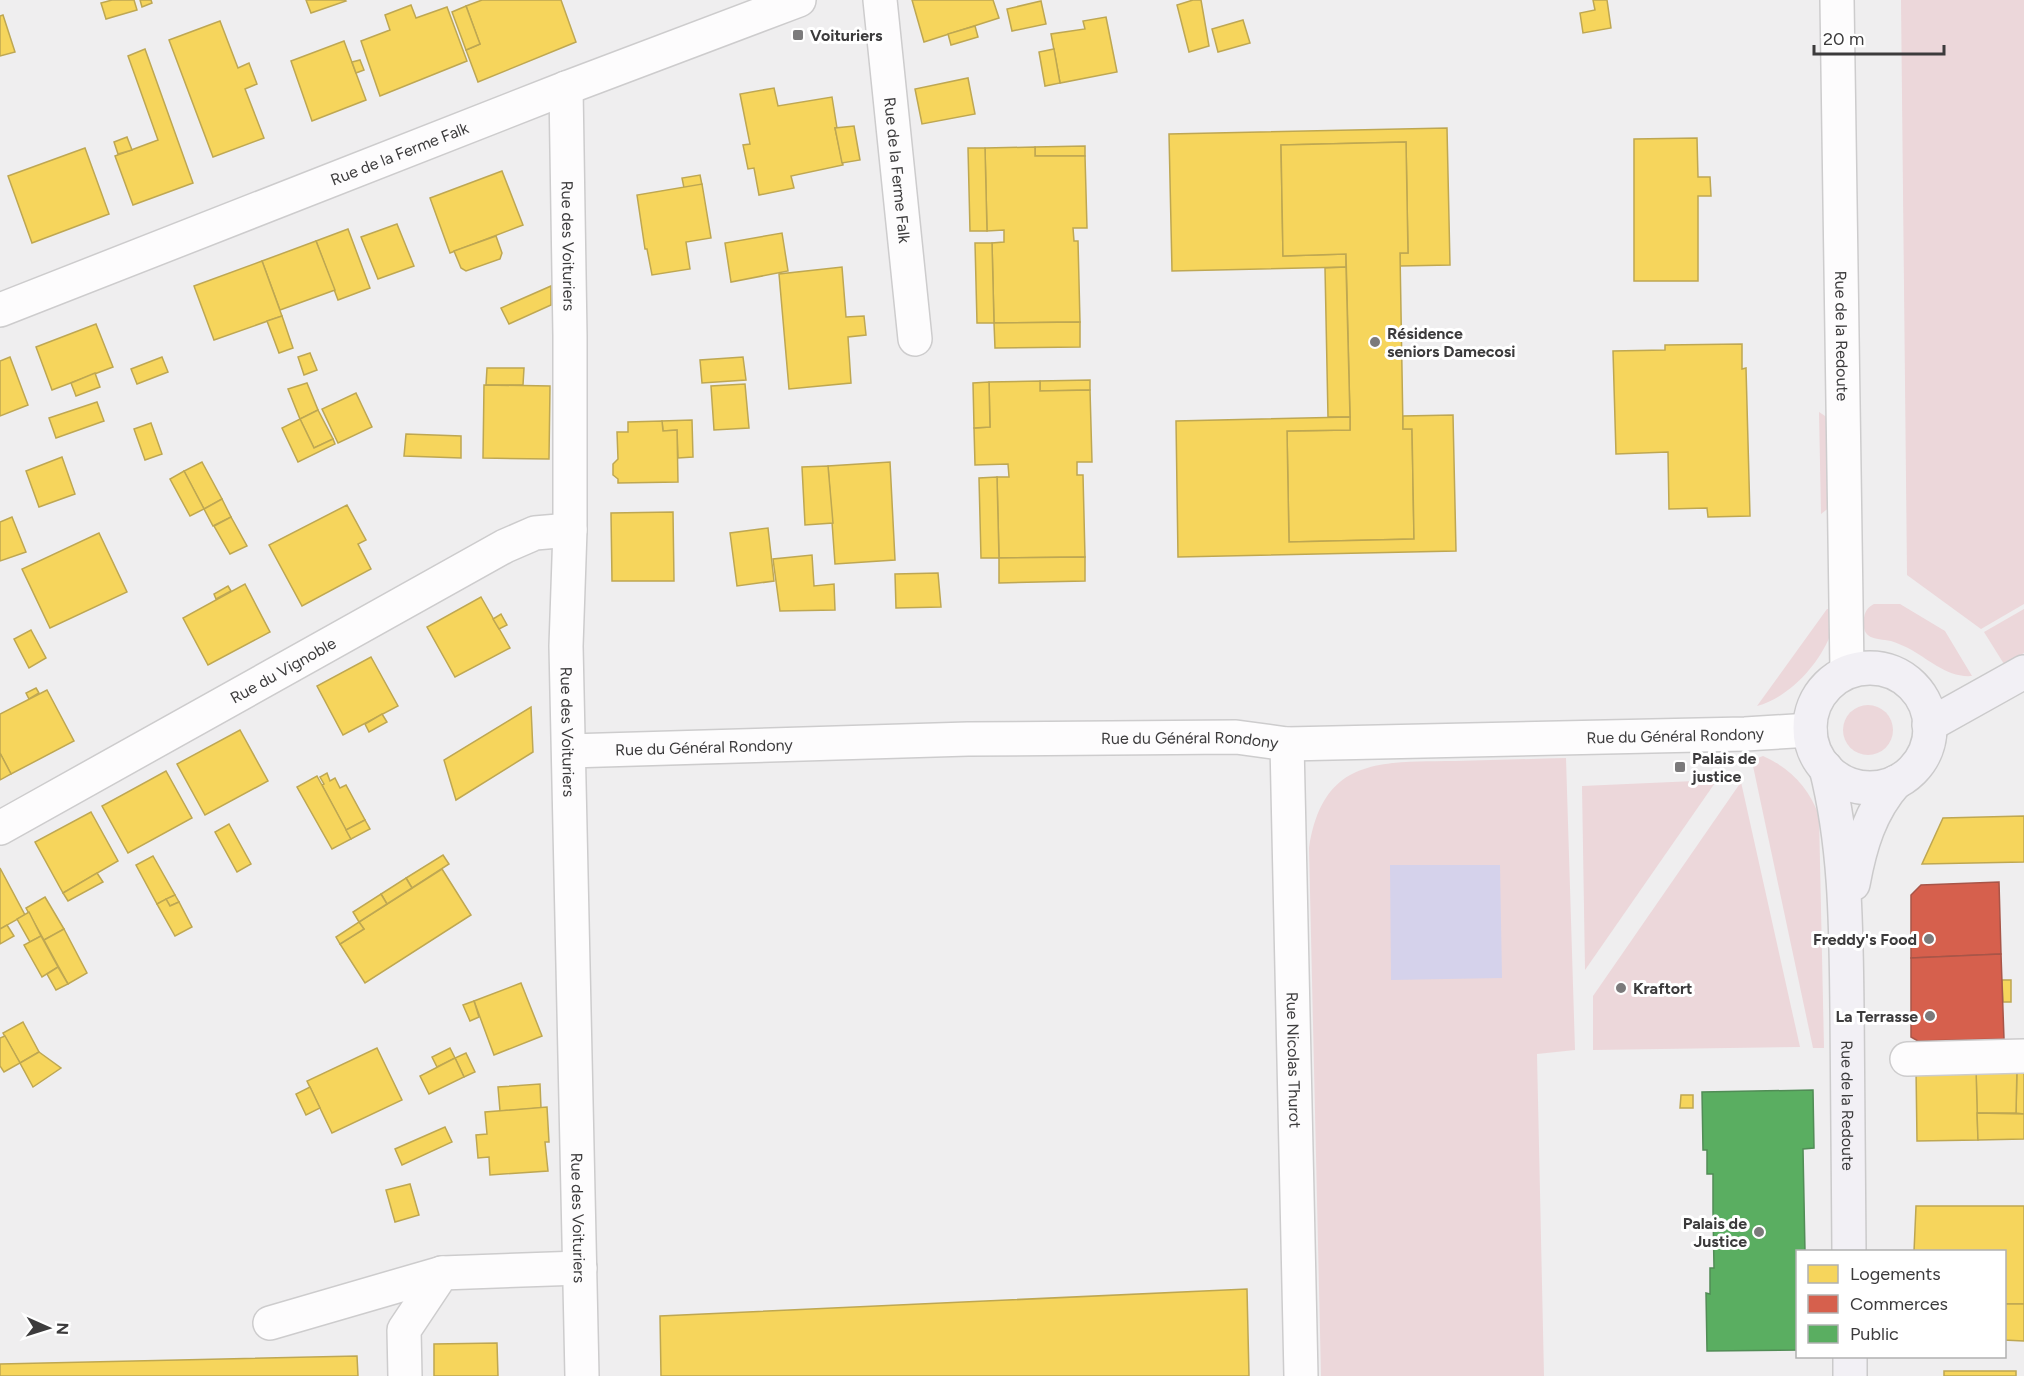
<svg xmlns="http://www.w3.org/2000/svg" width="2024" height="1376" viewBox="0 0 2024 1376" font-family="Figtree,sans-serif">
	<style>
		.green { fill: #ecd7da }
		.water { fill: #d5d2eb }
		.homes { fill: #f6d55c; stroke: #bea752; stroke-width: 1.5 }
		.shops { fill: #d6604d; stroke: #a85548; stroke-width: 1.5 }
		.public { fill: #5aae61; stroke: #518c56; stroke-width: 1.5 }
		.lines { fill: none; stroke-linecap: round; stroke-linejoin: round }
		.minor-casing { stroke: #cdcccd; stroke-width: 36 }
		.major-casing { stroke: #cbcacb; stroke-width: 36 }
		.minor { stroke: #fdfcfd; stroke-width: 33 }
		.major { stroke: #f2f0f5; stroke-width: 33 }
		.poi-dot { fill: #7b7a7b; stroke: #fff; stroke-width: 2 }
		.labels { text-anchor: middle; dominant-baseline: central; stroke-width: 6; stroke-linejoin: round; paint-order: stroke }
		.poi-label { font-size: 16px; font-weight: bold; fill: #3c3b3c; stroke: #fff; text-anchor: start }
		.street-label { font-size: 16px; fill: #3c3b3c; stroke: #fff }
	</style>
	<rect width="100%" height="100%" fill="#efeeef"/>
	<!-- green -->
	<g class="green">
		<path d="M1901,0H2024V604L1981,629L1907,575Z"/>
		<path d="M1819,412L1834,422L1835,503L1821,514Z"/>
		<path d="M1874,604H1900L1945,631L1972,676C1947,678 1929,659 1908,648C1902,645 1897,643 1891,641C1875,638 1861,640 1864,618C1865,611 1868,607 1874,604Z"/>
		<path d="M1827,609H1836C1834,618 1833,628 1830,636C1817,667 1789,697 1757,706Z"/>
		<path d="M2024,609V653L2004,664L1984,632Z"/>
		<circle cx="1868" cy="730" r="25"/>
		<path d="M1763,756C1790,768 1809,788 1819,816L1824,1048H1813L1753,766L1758,758Z"/>
		<path d="M1566,758L1575,1050L1537,1054L1544,1376H1321L1309,848C1323,757 1380,762 1455,761C1492,760 1529,759 1566,758Z"/>
		<path d="M1717,780L1585,970L1582,786Z"/>
		<path d="M1741,782L1800,1047L1593,1050V996Z"/>
	</g>
	<!-- water -->
	<path class="water" d="M1390,865H1500L1502,978L1391,980Z"/>
	<!-- homes -->
	<g class="homes">
		<path d="M112,0H134L137,10L106,19L101,3Z"/>
		<path d="M140,0H151L152,3L142,7Z"/>
		<path d="M306,0H345L346,1L311,13Z"/>
		<path d="M482,0H561L576,42L478,82L466,50L480,44L466,6Z"/>
		<path d="M912,0H993L999,18L924,42Z"/>
		<path d="M1193,0H1201L1209,46L1189,52L1177,5Z"/>
		<path d="M1593,0H1607L1611,28L1583,33L1580,13L1595,10Z"/>
		<path d="M1041,1L1046,24L1012,31L1007,9Z"/>
		<path d="M411,5L416,18L447,7L467,61L380,96L361,41L390,30L385,15Z"/>
		<path d="M466,6L480,44L466,50L452,12Z"/>
		<path d="M3,15L15,52L0,56V16Z"/>
		<path d="M1106,17L1117,72L1060,83L1051,34L1085,29L1083,21Z"/>
		<path d="M1243,20L1250,43L1218,52L1212,29Z"/>
		<path d="M220,21L238,68L249,63L257,84L245,89L264,138L213,157L169,40Z"/>
		<path d="M975,26L978,37L951,45L948,34Z"/>
		<path d="M344,41L366,100L312,121L291,61Z"/>
		<path d="M145,49L193,183L133,205L115,156L158,140L128,56Z"/>
		<path d="M1054,49L1060,83L1045,86L1039,52Z"/>
		<path d="M360,60L364,70L356,73L352,62Z"/>
		<path d="M968,78L975,114L922,124L915,89Z"/>
		<path d="M774,88L778,106L832,97L837,128H835L843,165L791,176L794,188L759,195L754,168L748,169L743,145L750,144L740,94Z"/>
		<path d="M854,126L860,160L842,163L835,128Z"/>
		<path d="M1447,128L1450,265L1400,266V253H1408L1406,142L1281,145L1283,256L1346,254V267L1172,271L1169,134Z"/>
		<path d="M127,137L132,150L118,154L114,142Z"/>
		<path d="M1697,138L1698,177H1710L1711,196H1698V281H1634V139Z"/>
		<path d="M1406,142L1408,253H1400L1403,429H1412L1414,539L1289,542L1287,431L1350,430V417L1346,254L1283,256L1281,145Z"/>
		<path d="M1085,146V156H1035V147Z"/>
		<path d="M1035,147V156H1085L1087,228H1073L1074,241H1078L1080,322L994,323L992,243L1004,242V230L987,231L985,148Z"/>
		<path d="M85,148L109,214L32,243L8,176Z"/>
		<path d="M968,148H985L987,231H970Z"/>
		<path d="M502,171L523,225L450,253L430,198Z"/>
		<path d="M700,175L702,185L684,188L682,178Z"/>
		<path d="M702,184L711,238L686,242L690,269L652,275L647,249H645L637,195Z"/>
		<path d="M397,224L414,266L378,279L361,237Z"/>
		<path d="M348,229L370,288L338,300L316,241Z"/>
		<path d="M782,233L788,271L731,282L725,243Z"/>
		<path d="M496,236L502,253L500,259L466,271L461,268L454,251Z"/>
		<path d="M316,241L335,290L280,310L262,261Z"/>
		<path d="M975,243H992L994,323H977Z"/>
		<path d="M262,261L282,316L214,340L194,286Z"/>
		<path d="M842,267L846,317L864,316L866,335L848,337L851,383L789,389L779,274Z"/>
		<path d="M1346,267L1350,417H1328L1325,268Z"/>
		<path d="M551,286V305L509,324L501,308Z"/>
		<path d="M282,316L293,348L279,353L267,321Z"/>
		<path d="M1080,322V347L995,348L994,323Z"/>
		<path d="M96,324L113,367L52,390L36,347Z"/>
		<path d="M1742,344V369L1746,368L1750,516L1708,517L1707,508L1669,509L1668,452L1616,454L1613,351L1665,350V345Z"/>
		<path d="M310,353L317,370L304,375L298,357Z"/>
		<path d="M10,357L28,405L0,416V361Z"/>
		<path d="M162,357L168,372L137,384L131,369Z"/>
		<path d="M743,357L746,380L702,383L700,360Z"/>
		<path d="M487,368H524L523,385H486Z"/>
		<path d="M95,373L100,387L76,396L71,383Z"/>
		<path d="M1090,380V390L1040,391V381Z"/>
		<path d="M1040,381V391L1090,390L1092,462H1077V475H1083L1085,557L999,558L997,477H1009L1008,464L975,465L974,428L990,427L989,382Z"/>
		<path d="M989,382L990,427L974,428L973,383Z"/>
		<path d="M307,383L318,410L300,419L288,389Z"/>
		<path d="M745,384L749,428L714,430L711,386Z"/>
		<path d="M484,385L550,386L549,459L483,458Z"/>
		<path d="M356,393L372,427L338,443L322,409Z"/>
		<path d="M97,402L104,421L56,438L49,418Z"/>
		<path d="M318,410L333,439L314,448L300,419Z"/>
		<path d="M1453,415L1456,551L1178,557L1176,421L1350,417V430L1287,431L1289,542L1414,539L1412,429H1403V416Z"/>
		<path d="M300,419L314,448L333,439L335,444L298,462L282,428Z"/>
		<path d="M692,420L693,457L678,458L677,430L663,431L662,421Z"/>
		<path d="M662,421L663,431L677,430L678,482L618,483V479L613,475V464L618,459L617,432H628V422Z"/>
		<path d="M151,423L162,454L145,460L134,429Z"/>
		<path d="M406,434L461,436V458L404,456Z"/>
		<path d="M62,457L75,494L39,507L26,471Z"/>
		<path d="M202,462L222,499L204,509L184,471Z"/>
		<path d="M890,462L895,560L835,564L828,466Z"/>
		<path d="M828,466L833,523L805,525L802,467Z"/>
		<path d="M184,471L204,509L190,516L170,479Z"/>
		<path d="M997,477L999,558H981L979,478Z"/>
		<path d="M222,499L231,517L213,526L204,509Z"/>
		<path d="M347,505L366,540L358,544L371,569L302,606L269,545Z"/>
		<path d="M673,512L674,581H612L611,513Z"/>
		<path d="M12,517L26,552L0,561V522Z"/>
		<path d="M231,517L247,546L230,554L214,526Z"/>
		<path d="M768,528L774,581L737,586L730,533Z"/>
		<path d="M99,533L127,592L50,628L22,569Z"/>
		<path d="M812,555L814,586L834,584L835,610L780,611L773,559Z"/>
		<path d="M1085,557V581L999,583V558Z"/>
		<path d="M938,573L941,607L896,608L895,574Z"/>
		<path d="M245,584L270,632L208,665L183,618Z"/>
		<path d="M228,586L231,591L216,599L214,594Z"/>
		<path d="M481,597L510,648L455,677L427,627Z"/>
		<path d="M501,614L507,625L499,629L493,619Z"/>
		<path d="M31,630L46,658L29,668L14,639Z"/>
		<path d="M371,657L398,706L343,735L317,686Z"/>
		<path d="M36,688L39,693L29,699L26,693Z"/>
		<path d="M47,690L74,741L11,774L0,753V714Z"/>
		<path d="M531,707L533,752L456,800L444,760Z"/>
		<path d="M382,714L387,722L369,732L365,724Z"/>
		<path d="M240,730L268,781L205,815L177,764Z"/>
		<path d="M0,753L11,774L0,780Z"/>
		<path d="M166,771L192,818L128,853L102,806Z"/>
		<path d="M327,773L330,781L335,778L340,788L346,785L365,820L346,830L322,785L324,784L320,777Z"/>
		<path d="M317,776L351,839L332,849L297,787Z"/>
		<path d="M91,812L118,861L63,893L35,842Z"/>
		<path d="M2024,816V862L1922,864L1943,818Z"/>
		<path d="M365,820L370,829L351,839L346,830Z"/>
		<path d="M229,824L251,864L237,872L215,832Z"/>
		<path d="M443,855L449,864L412,888L406,878Z"/>
		<path d="M153,856L175,895L157,904L136,865Z"/>
		<path d="M0,868L25,915L0,929Z"/>
		<path d="M442,869L471,915L365,983L340,944L364,929L359,922Z"/>
		<path d="M97,873L103,882L68,901L63,893Z"/>
		<path d="M406,878L412,888L387,904L381,894Z"/>
		<path d="M381,894L387,904L359,922L353,912Z"/>
		<path d="M175,895L179,902L170,906L166,899Z"/>
		<path d="M45,897L64,929L44,940L26,908Z"/>
		<path d="M166,899L170,906L179,902L192,927L175,936L157,904Z"/>
		<path d="M29,912L41,936L30,942L17,919Z"/>
		<path d="M359,922L364,929L340,944L336,937Z"/>
		<path d="M7,925L14,936L0,944V929Z"/>
		<path d="M64,929L87,973L68,984L44,940Z"/>
		<path d="M41,936L58,967L42,977L24,945Z"/>
		<path d="M58,967L68,984L56,990L47,974Z"/>
		<path d="M2002,980H2011V1002H2003Z"/>
		<path d="M521,983L542,1036L494,1055L474,1001Z"/>
		<path d="M474,1001L479,1017L470,1021L463,1005Z"/>
		<path d="M23,1022L39,1052L20,1063L3,1033Z"/>
		<path d="M5,1036L20,1063L4,1072L0,1066V1038Z"/>
		<path d="M377,1048L402,1100L332,1133L307,1081Z"/>
		<path d="M450,1048L455,1058L437,1067L432,1057Z"/>
		<path d="M39,1052L61,1068L33,1087L20,1063Z"/>
		<path d="M466,1053L475,1072L464,1077L455,1058Z"/>
		<path d="M455,1058L464,1077L429,1094L420,1076Z"/>
		<path d="M2017,1067H2024V1114L2016,1113Z"/>
		<path d="M2017,1067L2016,1113H1977L1976,1068Z"/>
		<path d="M1916,1068H1976L1978,1140L1917,1141Z"/>
		<path d="M540,1084L541,1108L500,1111L498,1087Z"/>
		<path d="M310,1087L320,1108L306,1115L296,1094Z"/>
		<path d="M1681,1095H1693V1108H1680Z"/>
		<path d="M547,1107L549,1142H545L548,1171L490,1175L489,1157L478,1158L476,1135L487,1134L485,1112Z"/>
		<path d="M1977,1113L2024,1114V1139L1978,1140Z"/>
		<path d="M445,1127L452,1142L402,1165L395,1149Z"/>
		<path d="M410,1184L419,1215L395,1222L386,1190Z"/>
		<path d="M1916,1206H2024V1304H2004V1252H1914Z"/>
		<path d="M1247,1289L1249,1376H661L660,1316Z"/>
		<path d="M2004,1304H2024V1341L2004,1340Z"/>
		<path d="M497,1343L498,1376H434V1344Z"/>
		<path d="M357,1356L358,1376H0V1364Z"/>
		<rect x="1944" y="1371" width="72" height="5"/>
	</g>
	<!-- shops -->
	<g class="shops">
		<path d="M1999,882L2001,954L1911,958V895L1921,885Z"/>
		<path d="M2001,954L2004,1039L1918,1041L1911,1037V958Z"/>
	</g>
	<!-- public -->
	<path class="public" d="M1813,1090L1814,1148L1803,1149L1805,1252H1798V1350L1707,1351L1706,1293L1710,1294V1268H1714L1713,1212V1174H1707V1150H1703L1702,1092Z"/>
	<g class="lines">
		<!-- minor casing -->
		<g class="minor-casing">
			<g id="minor">
				<path id="s1" d="M880,0L915,339"/>
				<path id="s2" d="M1837,0L1847,671"/>
				<path id="s3" d="M566,88L570,336V530L566,646L582,1376"/>
				<path id="s4" d="M0,310L566,88L799,0"/>
				<path id="s5" d="M1287,744L1301,1376"/>
				<path id="s6" d="M569,751L968,739L1236,737L1287,744L1745,734L1810,730"/>
				<path id="s7" d="M0,828L505,546L535,533L570,530"/>
				<path d="M1907,1059L2024,1056"/>
				<path d="M270,1323L442,1273"/>
				<path d="M405,1376L404,1330L442,1273L580,1268"/>
			</g>
		</g>
		<!-- major casing -->
		<g class="major-casing">
			<g id="major">
				<circle cx="1870" cy="728" r="60"/>
				<path d="M1929,725L2024,672"/>
				<path id="s8" d="M1826,768C1846,847 1846,928 1847,1009C1848,1090 1848,1171 1849,1252"/>
				<path d="M1853,884C1860,846 1870,811 1896,782"/>
				<path d="M1850,1376V1356"/>
			</g>
		</g>
		<!-- minor -->
		<use href="#minor" class="minor"/>
		<!-- major -->
		<use href="#major" class="major"/>
	</g>
	<!-- markers -->
	<g class="poi-dot">
		<rect x="792" y="29" width="12" height="12" rx="3"/>
		<circle cx="1375" cy="342" r="6"/>
		<rect x="1674" y="761" width="12" height="12" rx="3"/>
		<circle cx="1929" cy="939" r="6"/>
		<circle cx="1621" cy="988" r="6"/>
		<circle cx="1930" cy="1016" r="6"/>
		<circle cx="1759" cy="1232" r="6"/>
	</g>
	<g class="labels">
		<!-- poi labels -->
		<g class="poi-label">
			<text x="810" y="35">Voituriers</text>
			<text x="1387" y="333">Résidence<tspan x="1387" dy="18">seniors Damecosi</tspan></text>
			<text x="1692" y="758">Palais de<tspan x="1692" dy="18">justice</tspan></text>
			<text x="1917" y="939" text-anchor="end">Freddy's Food</text>
			<text x="1633" y="988">Kraftort</text>
			<text x="1918" y="1016" text-anchor="end">La Terrasse</text>
			<text x="1747" y="1223" text-anchor="end">Palais de<tspan x="1747" dy="18">Justice</tspan></text>
		</g>
		<!-- street labels -->
		<g class="street-label">
			<text stroke="none"><textPath href="#s4" startOffset="429">Rue de la Ferme Falk</textPath></text>
			<text stroke="none"><textPath href="#s1" startOffset="171">Rue de la Ferme Falk</textPath></text>
			<text stroke="none"><textPath href="#s3" startOffset="158">Rue des Voituriers</textPath></text>
			<text stroke="none"><textPath href="#s2" startOffset="336">Rue de la Redoute</textPath></text>
			<text stroke="none"><textPath href="#s7" startOffset="324">Rue du Vignoble</textPath></text>
			<text stroke="none"><textPath href="#s3" startOffset="644">Rue des Voituriers</textPath></text>
			<text stroke="none"><textPath href="#s6" startOffset="1107">Rue du Général Rondony</textPath></text>
			<text stroke="none"><textPath href="#s6" startOffset="621">Rue du Général Rondony</textPath></text>
			<text stroke="none"><textPath href="#s6" startOffset="135">Rue du Général Rondony</textPath></text>
			<text stroke="none"><textPath href="#s5" startOffset="316">Rue Nicolas Thurot</textPath></text>
			<text stroke="none"><textPath href="#s8" startOffset="339">Rue de la Redoute</textPath></text>
			<text stroke="none"><textPath href="#s3" startOffset="1130">Rue des Voituriers</textPath></text>
		</g>
	</g>
	<!-- legend -->
	<rect x="1796" y="1250" width="210" height="108" fill="#ffffff" stroke="#b1b1b1" stroke-width="1.5"/>
	<rect x="1808" y="1265" width="30" height="18" fill="#f6d55c" stroke="#b1b1b1" stroke-width="1.5"/>
	<text x="1850" y="1280" font-size="18" fill="#3c3b3c">Logements</text>
	<rect x="1808" y="1295" width="30" height="18" fill="#d6604d" stroke="#b1b1b1" stroke-width="1.5"/>
	<text x="1850" y="1310" font-size="18" fill="#3c3b3c">Commerces</text>
	<rect x="1808" y="1325" width="30" height="18" fill="#5aae61" stroke="#b1b1b1" stroke-width="1.5"/>
	<text x="1850" y="1340" font-size="18" fill="#3c3b3c">Public</text>
	<!-- north arrow -->
	<g transform="translate(48 1328) rotate(93)" stroke="#ffffff" stroke-width="4.5" paint-order="stroke">
	<path d="M0-4.5L10 22L0 15L-10 22Z" fill="#3c3b3c"/>
	<text y="-9" font-size="16" font-weight="bold" text-anchor="middle" fill="#3c3b3c">N</text>
	</g>
	<!-- scale -->
	<path d="M1814 45v9h130v-9" fill="none" stroke="#3c3b3c" stroke-width="3"/>
	<text x="1823" y="45" font-size="18" fill="#3c3b3c" stroke="#ffffff" stroke-width="4.5" paint-order="stroke">20 m</text>
</svg>
